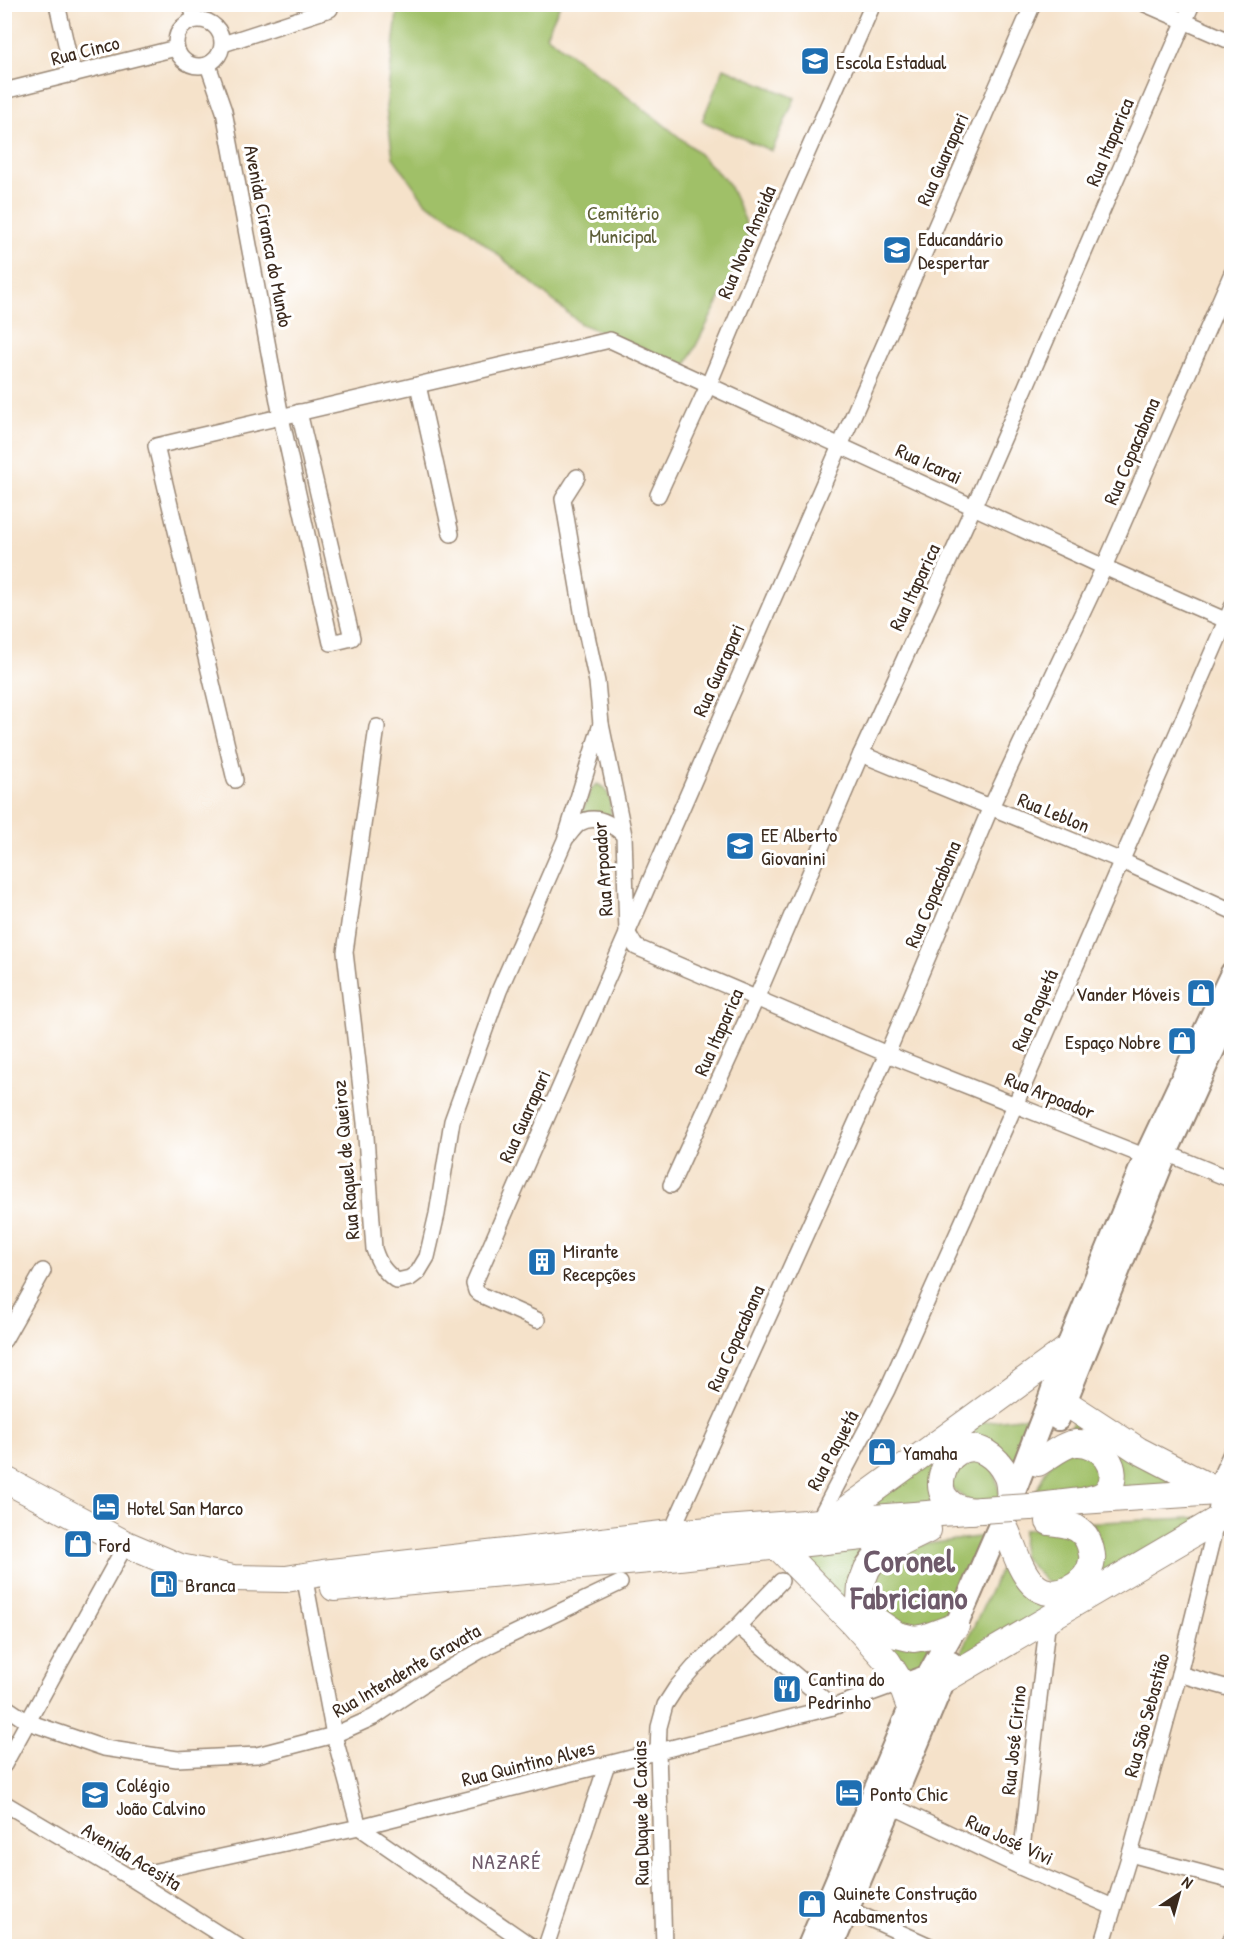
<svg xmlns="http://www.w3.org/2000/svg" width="1236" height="1951" viewBox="0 0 1236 1951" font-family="'Patrick Hand',sans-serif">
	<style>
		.green { fill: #a0c068; stroke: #6e7543; stroke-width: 1.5 }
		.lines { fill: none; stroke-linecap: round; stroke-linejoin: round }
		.minor-casing { stroke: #988674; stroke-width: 18 }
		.secondary-casing { stroke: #988674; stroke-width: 26 }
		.primary-casing { stroke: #988674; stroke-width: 28 }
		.minor { stroke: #fff; stroke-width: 15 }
		.secondary { stroke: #fff; stroke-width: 22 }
		.primary { stroke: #fff; stroke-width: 26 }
		.primary-bridge-casing { stroke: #988674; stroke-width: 28; stroke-linecap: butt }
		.primary-bridge { stroke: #fff; stroke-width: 26 }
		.labels { text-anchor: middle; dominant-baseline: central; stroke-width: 6; stroke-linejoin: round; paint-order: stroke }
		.street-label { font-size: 20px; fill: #3b2a1e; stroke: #fff }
		.poi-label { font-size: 20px; fill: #3b2a1e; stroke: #fff; text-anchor: start }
		.park-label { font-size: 20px; fill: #5e5e38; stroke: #fff }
		.neighbourhood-label { font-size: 21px; letter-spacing: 1.5px; fill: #6e5a6a; stroke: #fff }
		.town-label { font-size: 32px; font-weight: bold; fill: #6e5a6a; stroke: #fff }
	</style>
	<rect width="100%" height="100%" fill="#fff"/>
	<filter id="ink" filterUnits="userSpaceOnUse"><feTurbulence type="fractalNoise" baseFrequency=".0167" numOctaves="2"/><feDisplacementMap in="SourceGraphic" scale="12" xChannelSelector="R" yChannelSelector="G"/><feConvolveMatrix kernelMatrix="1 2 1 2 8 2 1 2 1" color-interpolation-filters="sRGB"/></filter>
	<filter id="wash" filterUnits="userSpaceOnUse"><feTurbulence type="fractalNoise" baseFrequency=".008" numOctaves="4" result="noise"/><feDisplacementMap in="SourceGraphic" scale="24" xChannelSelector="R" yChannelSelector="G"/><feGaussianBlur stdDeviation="1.35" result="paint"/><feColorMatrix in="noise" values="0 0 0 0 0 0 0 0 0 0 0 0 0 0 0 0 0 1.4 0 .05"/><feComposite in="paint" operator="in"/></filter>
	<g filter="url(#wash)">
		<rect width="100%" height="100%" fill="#f5e2ca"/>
		<!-- green -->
		<g class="green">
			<path d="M398,5H560L546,35L658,120L694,149L728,183L745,220L748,244L686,365L581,324L460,223L425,202L393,157L386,108Z"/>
			<path d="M724,68L795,98L772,151L702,121Z"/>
			<path d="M597,784C612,790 610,803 611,816L602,815L580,818L591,789Z"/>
			<path d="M1038,1416L1016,1475L975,1439L940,1502L850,1518L975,1423Z"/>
			<path d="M1075,1417L1191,1488L1113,1496L1119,1473L1067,1438Z"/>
			<path d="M1066,1449H1093L1102,1476L1096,1489L1031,1503L1047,1468Z"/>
			<path d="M953,1457L991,1459L1003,1507L968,1501L951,1487Z"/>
			<path d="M1213,1517L953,1671L1009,1550C1011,1573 1012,1583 1032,1597L1094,1579L1080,1523Z"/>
			<path d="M1050,1528L1069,1533L1084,1549V1564L1052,1588L1022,1556L1023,1530Z"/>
			<path d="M992,1535L950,1617L907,1630C874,1605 867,1607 879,1564L906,1547Z"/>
			<path d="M885,1541L857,1599L930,1645L920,1672L902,1678L790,1549Z"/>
		</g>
	</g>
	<g filter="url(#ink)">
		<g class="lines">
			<!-- minor casing -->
			<g class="minor-casing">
				<g id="minor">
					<path d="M57,4L73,75"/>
					<path d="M191,4L195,20"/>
					<path d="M1145,4L1232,42"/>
					<circle cx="199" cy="43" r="23"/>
					<path d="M223,44L330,9L329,4"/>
					<path d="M208,65L224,111L281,417L331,643L352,638L299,412"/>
					<path d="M4,91L176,48"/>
					<path d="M418,385L451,534"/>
					<path d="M577,477L563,499L583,617L597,682L601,724L624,835L627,932L636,947L887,1054L1154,1160"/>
					<path d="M658,495L709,384L777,221L873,4"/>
					<path d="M377,727L345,952L365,1123L374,1249C379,1264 384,1272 397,1281L410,1278L418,1272L427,1257L437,1214L452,1121L499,991L565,840L601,724"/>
					<path d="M861,754L1122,861L1232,911"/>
					<path d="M235,780L156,446L610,340L1104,567L1232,623"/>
					<path d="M567,837C571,833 575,826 580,823C596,813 613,825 624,835"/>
					<path d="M1166,1153L1232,1180"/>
					<path d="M671,1185L756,999L861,754L974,506L1192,4"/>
					<path d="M537,1320L479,1294L476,1291L474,1284L1033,4"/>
					<path d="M4,1340L43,1271"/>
					<path d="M817,1523L887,1390L1016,1103L1232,607"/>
					<path d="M668,1539L887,1054L990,809L1104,567L1232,273"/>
					<path d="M304,1575L334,1735L359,1827L531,1946"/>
					<path d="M738,1626L833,1707"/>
					<path d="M1179,1674L1232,1689"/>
					<path d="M4,1706L28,1722L104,1748L177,1759L257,1755L334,1735L374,1717L431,1679L490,1645L620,1583"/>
					<path d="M4,1765L126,1544"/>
					<path d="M4,1803L129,1877L238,1946"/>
					<path d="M892,1806L1020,1867L1113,1907"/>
					<path d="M1130,1854L1232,1881"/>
					<path d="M1020,1867L1048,1618"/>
					<path d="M129,1877L359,1827L833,1707L932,1671"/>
					<path d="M848,1909L930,1946"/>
					<path d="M546,1946L607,1764"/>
					<path d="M664,1946L658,1751L659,1727L665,1705L676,1688L694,1667L738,1626L781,1581"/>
					<path d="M1102,1946L1130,1854L1179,1674L1213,1536L1221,1475L1232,1451"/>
					<path d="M1229,1946L1232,1937"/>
				</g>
			</g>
			<!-- secondary casing -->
			<g class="secondary-casing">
				<g id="secondary">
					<path d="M1058,1419L1166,1153L1229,1015"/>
					<path d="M809,1946L910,1708L956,1626L1010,1502L1046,1409L1067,1349L1146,1156L1232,973"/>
					<path d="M832,1946L951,1663"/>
				</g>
			</g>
			<!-- primary casing -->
			<g class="primary-casing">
				<g id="primary">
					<path d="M1066,1403L1138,1450L1217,1491"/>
					<path d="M1038,1463C1050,1456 1063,1444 1076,1443C1100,1441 1124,1469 1107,1491C1102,1497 1093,1498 1086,1500"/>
					<path d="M4,1479L126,1544L180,1567L233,1578L286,1579L323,1573L671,1533L981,1510"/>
					<path d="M1030,1507L1081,1501L1232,1491"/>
					<path d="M972,1511C962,1509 954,1508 947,1500C934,1487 944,1460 958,1452C977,1440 998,1458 1006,1475C1010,1482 1009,1493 1010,1502"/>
					<path d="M831,1521L1067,1349"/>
					<path d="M928,1530L877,1555L867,1569L861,1585L860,1600L871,1617L897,1635L914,1639L926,1637L956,1626"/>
					<path d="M1006,1530C1014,1547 1019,1570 1033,1584C1053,1604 1089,1586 1092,1560C1093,1556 1091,1551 1090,1546C1088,1539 1083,1532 1076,1528C1068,1524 1058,1523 1049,1522"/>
					<path d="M777,1546L852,1622L888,1662L901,1683L910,1708"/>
					<path d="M334,1588L661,1559L900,1533"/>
					<path d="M944,1680L1232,1511"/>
				</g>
			</g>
			<!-- minor -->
			<use href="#minor" class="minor"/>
			<!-- secondary -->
			<use href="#secondary" class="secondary"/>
			<!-- primary -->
			<use href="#primary" class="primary"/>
			<!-- primary-bridge casing -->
			<g class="primary-bridge-casing">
				<path id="primary-bridge" d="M981,1510L1030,1507"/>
			</g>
			<!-- primary-bridge -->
			<use href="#primary-bridge" class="primary-bridge"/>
		</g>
	</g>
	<!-- icons -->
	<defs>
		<g id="school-square" transform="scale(1.5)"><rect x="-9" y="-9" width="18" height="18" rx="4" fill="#1f6fb2" stroke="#fff"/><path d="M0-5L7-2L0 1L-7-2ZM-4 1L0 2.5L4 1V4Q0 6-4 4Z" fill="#fff"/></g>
		<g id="shop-square" transform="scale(1.5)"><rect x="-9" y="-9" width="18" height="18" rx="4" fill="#1f6fb2" stroke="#fff"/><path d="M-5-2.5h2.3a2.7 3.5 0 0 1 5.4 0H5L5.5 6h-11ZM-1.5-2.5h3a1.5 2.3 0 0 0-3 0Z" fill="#fff"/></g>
		<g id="building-square" transform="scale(1.5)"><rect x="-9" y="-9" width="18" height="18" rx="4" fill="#1f6fb2" stroke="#fff"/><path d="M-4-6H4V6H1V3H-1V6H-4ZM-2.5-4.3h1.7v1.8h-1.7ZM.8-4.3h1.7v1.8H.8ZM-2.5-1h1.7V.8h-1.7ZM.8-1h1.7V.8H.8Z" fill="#fff"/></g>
		<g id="hotel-square" transform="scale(1.5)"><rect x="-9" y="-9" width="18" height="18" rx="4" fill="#1f6fb2" stroke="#fff"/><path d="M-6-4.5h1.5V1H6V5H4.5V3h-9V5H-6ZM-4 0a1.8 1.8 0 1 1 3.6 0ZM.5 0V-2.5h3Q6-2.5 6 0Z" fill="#fff"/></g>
		<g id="fuel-square" transform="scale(1.5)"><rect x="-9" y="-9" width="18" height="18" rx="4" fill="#1f6fb2" stroke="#fff"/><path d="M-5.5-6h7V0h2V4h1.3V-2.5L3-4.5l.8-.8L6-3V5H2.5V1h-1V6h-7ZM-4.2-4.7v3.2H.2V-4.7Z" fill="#fff"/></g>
		<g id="restaurant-square" transform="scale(1.5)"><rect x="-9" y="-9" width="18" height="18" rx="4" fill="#1f6fb2" stroke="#fff"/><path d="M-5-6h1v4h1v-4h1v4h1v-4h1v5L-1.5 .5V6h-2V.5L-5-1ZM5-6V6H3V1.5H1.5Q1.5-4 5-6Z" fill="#fff"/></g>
	</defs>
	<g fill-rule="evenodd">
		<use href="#school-square" x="815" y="61"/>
		<use href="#school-square" x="897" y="250"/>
		<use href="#school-square" x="740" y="846"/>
		<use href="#shop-square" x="1201" y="993"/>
		<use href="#shop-square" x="1182" y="1041"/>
		<use href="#building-square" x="542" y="1262"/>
		<use href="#shop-square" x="882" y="1452"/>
		<use href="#hotel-square" x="106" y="1507"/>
		<use href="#shop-square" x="78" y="1544"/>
		<use href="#fuel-square" x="164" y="1584"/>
		<use href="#restaurant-square" x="787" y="1689"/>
		<use href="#hotel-square" x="849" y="1793"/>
		<use href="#school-square" x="95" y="1795"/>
		<use href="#shop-square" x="812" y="1904"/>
	</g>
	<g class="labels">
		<!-- street labels -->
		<g class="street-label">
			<text transform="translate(85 50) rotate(-14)">Rua Cinco</text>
			<text transform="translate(1109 142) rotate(-67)">Rua Itaparica</text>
			<text transform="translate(942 159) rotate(-66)">Rua Guarapari</text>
			<text transform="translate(269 236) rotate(79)">Avenida Ciranca do Mundo</text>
			<text transform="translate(746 242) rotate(-67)">Rua Nova Ameida</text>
			<text transform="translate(1131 451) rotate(-67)">Rua Copacabana</text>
			<text transform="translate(929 463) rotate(25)">Rua Icarai</text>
			<text transform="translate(914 587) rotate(-65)">Rua Itaparica</text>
			<text transform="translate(718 670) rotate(-66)">Rua Guarapari</text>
			<text transform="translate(1054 812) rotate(22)">Rua Leblon</text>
			<text transform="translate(602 869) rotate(-94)">Rua Arpoador</text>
			<text transform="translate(932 894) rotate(-67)">Rua Copacabana</text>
			<text transform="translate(1034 1010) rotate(-66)">Rua Paquetá</text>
			<text transform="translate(718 1032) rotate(-66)">Rua Itaparica</text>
			<text transform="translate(1050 1095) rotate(22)">Rua Arpoador</text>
			<text transform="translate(524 1116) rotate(-66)">Rua Guarapari</text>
			<text transform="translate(345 1160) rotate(-95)">Rua Raquel de Queiroz</text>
			<text transform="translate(735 1338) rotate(-66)">Rua Copacabana</text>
			<text transform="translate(832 1450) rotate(-62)">Rua Paquetá</text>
			<text transform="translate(406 1670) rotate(-30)">Rua Intendente Gravata</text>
			<text transform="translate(1146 1715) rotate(-75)">Rua São Sebastião</text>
			<text transform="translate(1013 1740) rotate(-84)">Rua José Cirino</text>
			<text transform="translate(528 1763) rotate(-14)">Rua Quintino Alves</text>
			<text transform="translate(640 1813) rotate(-91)">Rua Duque de Caxias</text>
			<text transform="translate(1010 1839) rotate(25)">Rua José Vivi</text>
			<text transform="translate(132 1856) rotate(31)">Avenida Acesita</text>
		</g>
		<!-- poi labels -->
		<g class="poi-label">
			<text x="836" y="61">Escola Estadual</text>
			<text x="918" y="238">Educandário<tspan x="918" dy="23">Despertar</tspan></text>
			<text x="761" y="834">EE Alberto<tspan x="761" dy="23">Giovanini</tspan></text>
			<text x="1180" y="993" text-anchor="end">Vander Móveis</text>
			<text x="1161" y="1041" text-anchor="end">Espaço Nobre</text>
			<text x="563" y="1250">Mirante<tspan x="563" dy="23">Recepções</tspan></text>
			<text x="903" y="1452">Yamaha</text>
			<text x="127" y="1507">Hotel San Marco</text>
			<text x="99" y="1544">Ford</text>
			<text x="185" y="1584">Branca</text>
			<text x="808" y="1678">Cantina do<tspan x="808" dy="23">Pedrinho</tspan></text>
			<text x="116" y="1784">Colégio<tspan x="116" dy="23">João Calvino</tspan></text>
			<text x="870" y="1793">Ponto Chic</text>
			<text x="833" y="1892">Quinete Construção<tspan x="833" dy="23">Acabamentos</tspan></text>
		</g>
		<!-- park labels -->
		<g class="park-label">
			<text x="623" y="212">Cemitério<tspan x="623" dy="23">Municipal</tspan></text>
		</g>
		<!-- neighbourhood labels -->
		<g class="neighbourhood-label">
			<text x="507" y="1861">NAZARÉ</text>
		</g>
		<!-- town labels -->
		<g class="town-label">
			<text x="909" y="1560">Coronel<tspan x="909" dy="37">Fabriciano</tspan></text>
		</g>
	</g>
	<!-- margin -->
	<rect width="1236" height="1951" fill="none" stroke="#fff" stroke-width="24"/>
	<!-- north arrow -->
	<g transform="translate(1179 1894) rotate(36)" stroke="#ffffff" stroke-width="4.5" paint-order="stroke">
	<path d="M0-4.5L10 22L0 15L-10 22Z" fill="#3b2a1e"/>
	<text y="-9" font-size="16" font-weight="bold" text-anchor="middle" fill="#3b2a1e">N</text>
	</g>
</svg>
